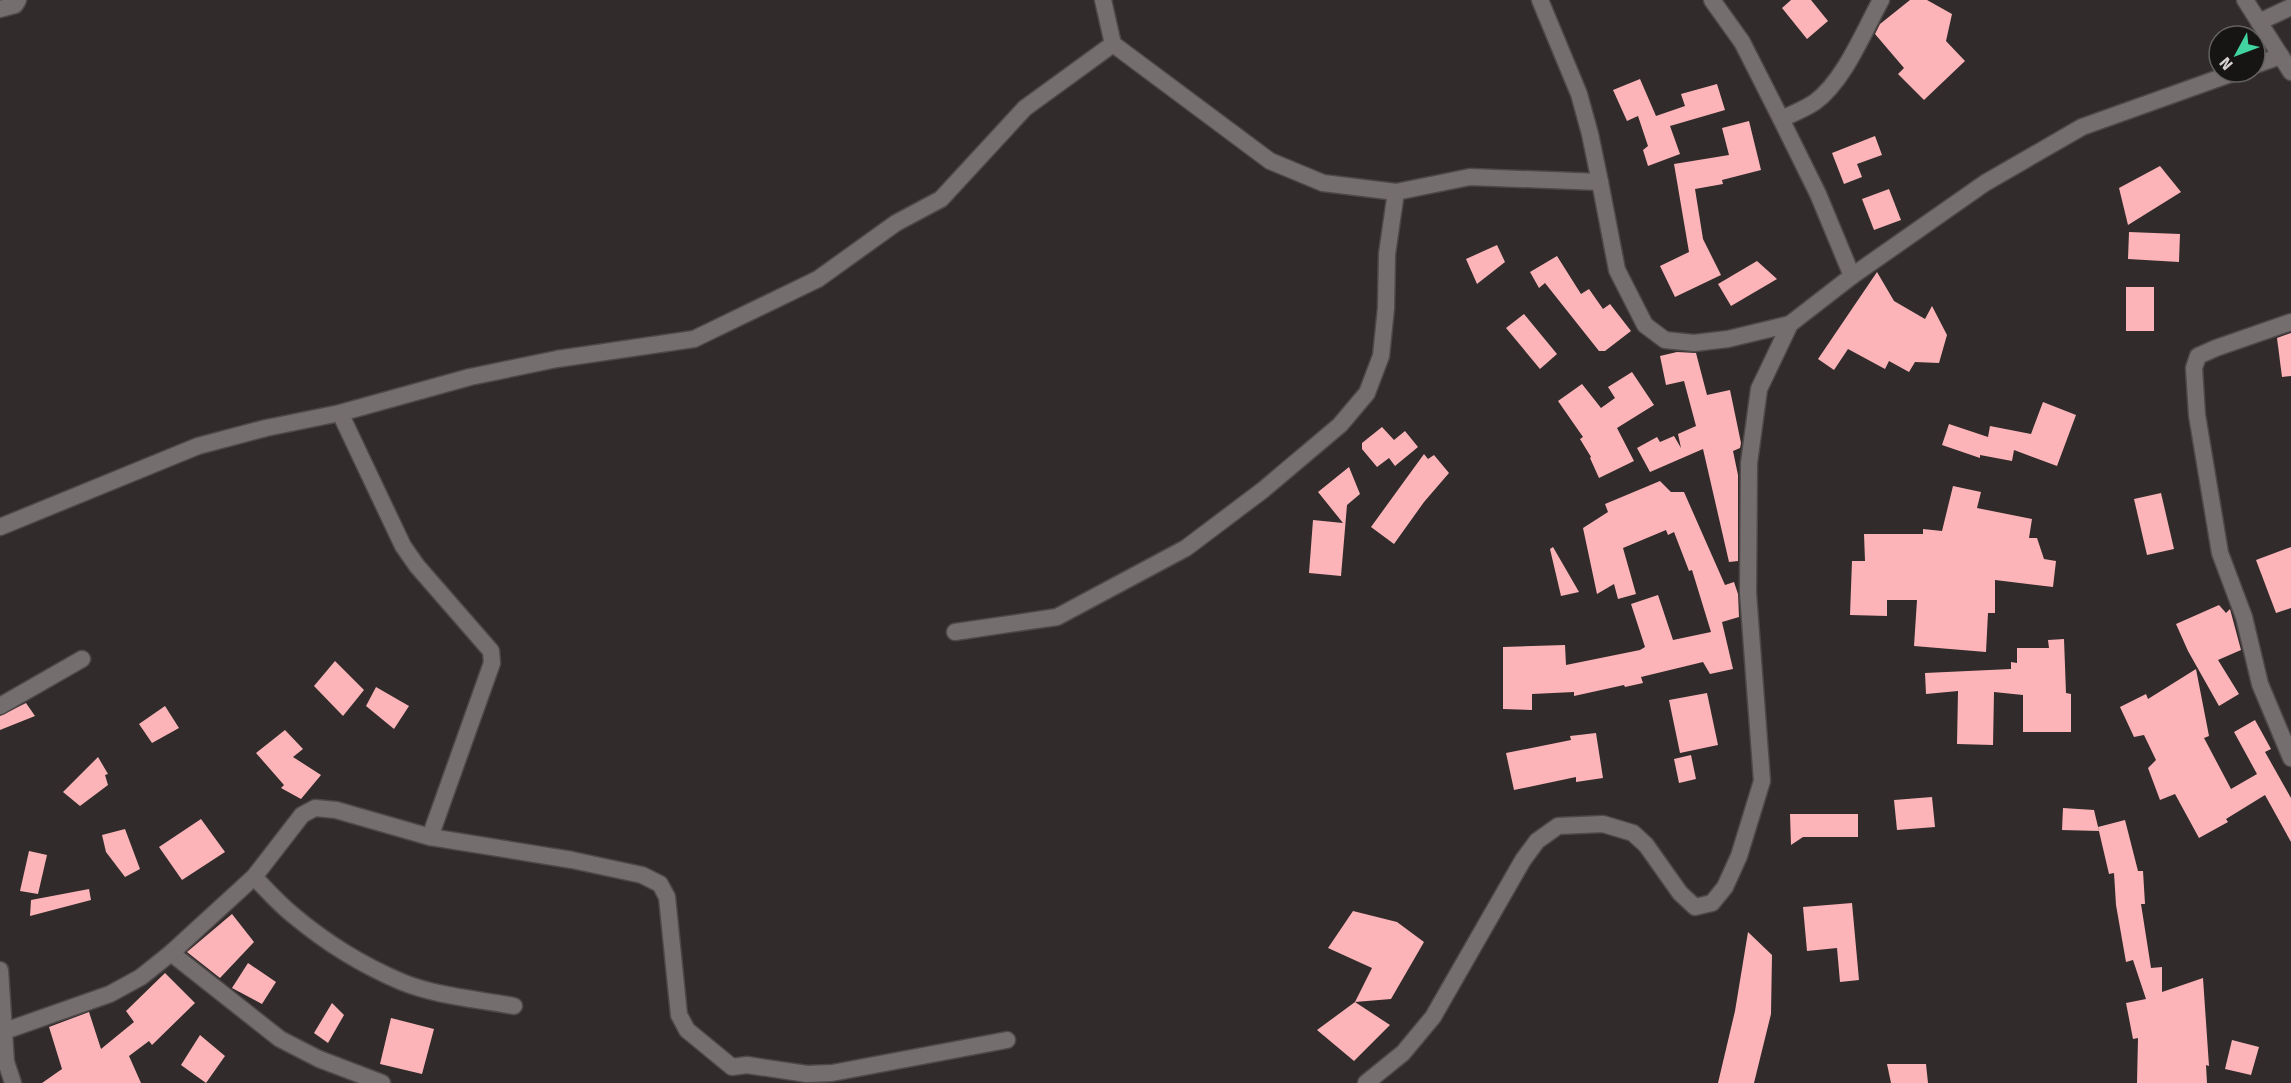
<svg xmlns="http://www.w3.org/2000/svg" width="2291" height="1083" viewBox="0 0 2291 1083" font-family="'Fira Sans',sans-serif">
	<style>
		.building { fill: #fcb4b8 }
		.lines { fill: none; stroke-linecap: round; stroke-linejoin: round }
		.minor-casing { stroke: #4e4849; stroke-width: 19 }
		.tertiary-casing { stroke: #4e4849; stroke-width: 19 }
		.secondary-casing { stroke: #4e4849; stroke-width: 19 }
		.minor { stroke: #756e6e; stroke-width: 16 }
		.tertiary { stroke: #756e6e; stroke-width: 16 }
		.secondary { stroke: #756e6e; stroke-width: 16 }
	</style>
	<rect width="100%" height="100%" fill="#312b2b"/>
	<!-- building -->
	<g class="building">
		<path d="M1791,0H1811L1828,21L1807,39L1782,8Z"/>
		<path d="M1910,0H1927L1952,14L1946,41L1965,61L1924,100L1898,74L1904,68L1875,34L1880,24Z"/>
		<path d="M1640,79L1656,116L1685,106L1681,94L1717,84L1725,110L1670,126L1680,154L1648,166L1643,150L1648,146L1638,116L1627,121L1613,90Z"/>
		<path d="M1749,121L1761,170L1722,180L1723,184L1695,189L1703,239L1721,275L1675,297L1660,266L1689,252L1674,164L1729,155L1722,128Z"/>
		<path d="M1875,136L1882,155L1857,164L1862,177L1844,184L1832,153Z"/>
		<path d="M2160,166L2181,192L2128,225L2119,188Z"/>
		<path d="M1889,189L1901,220L1874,230L1862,199Z"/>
		<path d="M2129,232L2180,234L2179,262L2128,259Z"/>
		<path d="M1497,245L1505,262L1477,284L1466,259Z"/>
		<path d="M1557,256L1581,294L1589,289L1603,309L1610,304L1631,331L1605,351H1599L1545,283L1539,288L1530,272Z"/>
		<path d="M1757,261L1777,279L1731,306L1718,284Z"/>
		<path d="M1877,272L1894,301L1925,319L1932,306L1947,335L1939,363L1915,362L1909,372L1889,361L1885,369L1848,349L1834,370L1818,359Z"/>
		<rect x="2126" y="287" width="28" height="44"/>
		<path d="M1524,314L1557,354L1540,369L1506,328Z"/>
		<path d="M2291,333V376L2282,377L2277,338Z"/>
		<path d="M1677,352L1696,353L1707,395L1730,390L1741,443L1740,448L1733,451L1738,475V561L1729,562L1703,449L1650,472L1637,448L1657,437L1660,442L1674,436L1681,448L1678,434L1696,426L1684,381L1666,385L1660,356Z"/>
		<path d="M1632,372L1654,405L1617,428L1634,461L1599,478L1590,458L1591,457L1580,439L1583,437L1558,401L1582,384L1601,408L1615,398L1608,387Z"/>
		<path d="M2043,402L2076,415L2057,466L2014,450L2012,461L1980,455V458L1942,445L1949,424L1988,437L1990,426L2031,434Z"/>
		<path d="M1382,427L1394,440L1405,431L1418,447L1395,466L1389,458L1377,467L1362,449V443Z"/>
		<path d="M1424,454L1428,459L1434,455L1449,473L1424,502L1394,544L1371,527Z"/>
		<path d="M1349,467L1360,494L1347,505L1341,576L1309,573L1313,520L1343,523L1318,492Z"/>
		<path d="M1660,481L1671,492H1684L1725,585L1734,582L1738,594L1739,617L1722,622L1733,669L1710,674L1703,662L1641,677L1643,683L1625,687L1624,685L1574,696V692L1532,694V710L1503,709V647L1565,645L1566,665L1640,650L1645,647L1631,604L1658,595L1673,640L1711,632L1692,570L1689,571L1674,532L1668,535L1666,530L1623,548L1636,594L1618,599L1614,584L1597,594L1583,528L1608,512L1605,504Z"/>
		<path d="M1953,486L1981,492L1977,508L2032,519L2029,538H2037L2044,559L2056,561L2053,587L1995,580V613H1988L1986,652L1914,646L1917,600H1887V616L1850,615L1852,561H1865L1864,534H1923V529L1942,531Z"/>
		<path d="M2161,493L2174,549L2147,555L2134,499Z"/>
		<path d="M1553,547L1579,592L1561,596L1550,549Z"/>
		<path d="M2291,547V608L2276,613L2256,560Z"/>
		<path d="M2219,605L2226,613L2230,609L2241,650L2218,660L2239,694L2219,706L2188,651L2176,624Z"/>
		<path d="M2064,639L2066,693L2071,694V732H2023V695L1994,692L1993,745L1957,744L1958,691L1926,694L1925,673L2011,669V662L2017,663V648H2049L2048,640Z"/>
		<path d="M335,661L364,690L343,716L314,686Z"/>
		<path d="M2196,669L2209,736L2204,738L2231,789L2257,774L2234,732L2255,720L2271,749L2265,752L2291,798V842L2265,795L2226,819L2228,822L2199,838L2175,794L2160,800L2148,768L2156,760L2144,735L2134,737L2120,707L2146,694L2148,699Z"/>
		<path d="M376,687L409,706L394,729L366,706Z"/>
		<path d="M1707,693L1718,745L1680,753L1669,700Z"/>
		<path d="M26,703L35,716L0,730V716Z"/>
		<path d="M165,706L179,728L152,743L139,724Z"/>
		<path d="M285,730L303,749L293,757L321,775L301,799L281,788L284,785L256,753Z"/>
		<path d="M1596,733L1603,778L1576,782V777L1514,790L1506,753L1571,740L1570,736Z"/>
		<path d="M1691,755L1696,779L1679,783L1674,759Z"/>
		<path d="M98,757L108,774L105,775L108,785L80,806L63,792Z"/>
		<path d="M1932,797L1935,827L1897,830L1894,800Z"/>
		<path d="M2063,808L2094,810L2099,831L2062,830Z"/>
		<path d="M1790,814H1858V837H1803L1791,845Z"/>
		<path d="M201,819L225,852L182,880L159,847Z"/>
		<path d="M2125,820L2138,871H2143L2145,904H2141L2151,968L2162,967V992L2203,978L2209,1066L2206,1065L2207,1083H2137L2138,1038L2133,1039L2126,1003L2146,999L2133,960L2126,962L2116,905L2114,873L2109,874L2098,827Z"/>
		<path d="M125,829L140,869L125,877L106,852L102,835Z"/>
		<path d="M29,851L47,855L38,894L20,891Z"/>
		<path d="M89,889L91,900L30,916L31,900Z"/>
		<path d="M1852,903L1859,980L1840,982L1837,948L1807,951L1803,907Z"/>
		<path d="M1353,911L1397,922L1424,942L1391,999L1355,1002L1372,968L1328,948Z"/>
		<path d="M232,914L254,942L220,978L187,952Z"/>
		<path d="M1748,932L1772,955L1771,1014L1754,1083H1718L1735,1011Z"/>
		<path d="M248,963L276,982L262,1004L232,988Z"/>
		<path d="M165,973L195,1003L152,1045L149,1041L129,1056L141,1083H42L62,1069L49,1027L89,1012L101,1049L134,1022L126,1011Z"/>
		<path d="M1355,1002L1390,1025L1354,1061L1317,1030Z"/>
		<path d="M332,1003L344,1015L328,1043L314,1033Z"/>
		<path d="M391,1018L434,1029L422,1074L380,1064Z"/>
		<path d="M200,1035L225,1056L206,1083L181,1065Z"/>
		<path d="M2232,1040L2259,1047L2251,1075L2225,1069Z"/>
		<path d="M1887,1064H1926L1928,1083H1891Z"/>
	</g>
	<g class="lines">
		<!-- minor casing -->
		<g class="minor-casing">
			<g id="minor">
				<path d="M1103,0L1113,44L1270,161L1323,183L1396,192L1470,177L1600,182L1617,270L1645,325L1665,340L1694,343L1728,339L1790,324"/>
				<path d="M1540,0L1579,94L1590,134L1600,182"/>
				<path d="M1712,0L1742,42L1781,119L1818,194L1852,276"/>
				<path d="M0,9L15,5L18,0"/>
				<path d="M2259,22L2291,7"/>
				<path d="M2255,65L2281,56"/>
				<path d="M1781,119C1792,114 1805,109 1815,102C1844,81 1864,31 1881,0"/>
				<path d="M2291,322L2216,348L2198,356L2194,368L2197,415L2220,553L2244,617L2260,684L2291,758"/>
				<path d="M340,413L403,546L417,566L491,651L492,663L430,837"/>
				<path d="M0,527L198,446L266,428L340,413L470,377L557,359L694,339L818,279L896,223L941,199L1025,108L1113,44"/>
				<path d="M955,632L1057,617L1186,548L1263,490L1340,425L1367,393L1381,356L1386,308L1387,254L1396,192"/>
				<path d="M0,706L82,659"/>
				<path d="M254,877C267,890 279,904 293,915C325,942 364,966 402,982C436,996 477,999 514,1006"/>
				<path d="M171,953L280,1039L319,1059L382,1083"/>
				<path d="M2,1032L110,994L141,977L171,953L254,877L302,815L315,808L336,810L430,837L572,860L642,875L660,884L667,897L679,1015L687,1030L732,1067L747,1065L807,1074L832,1073L1007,1040"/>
				<path d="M1366,1083L1403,1053L1433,1017L1523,860L1537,841L1558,826L1603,824L1633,833L1646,845L1680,893L1695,907L1712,903L1725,887L1739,856L1762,781L1748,593L1749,463L1759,389L1790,324L1852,276L1985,183L2082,127L2236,72"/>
			</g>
		</g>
		<!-- tertiary casing -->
		<g class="tertiary-casing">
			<path id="tertiary" d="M0,970L6,1062L13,1083"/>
		</g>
		<!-- secondary casing -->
		<g class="secondary-casing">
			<path id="secondary" d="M2245,0L2291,72"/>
		</g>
		<!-- minor -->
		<use href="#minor" class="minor"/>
		<!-- tertiary -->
		<use href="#tertiary" class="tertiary"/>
		<!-- secondary -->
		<use href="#secondary" class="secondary"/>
	</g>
	<!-- north arrow -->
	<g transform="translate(2237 54) rotate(229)"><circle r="28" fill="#171414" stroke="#636060" stroke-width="1.5"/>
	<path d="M0-4.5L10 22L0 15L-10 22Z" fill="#41d4a1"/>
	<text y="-9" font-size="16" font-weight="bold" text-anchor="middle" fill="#d6d1d2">N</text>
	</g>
</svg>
